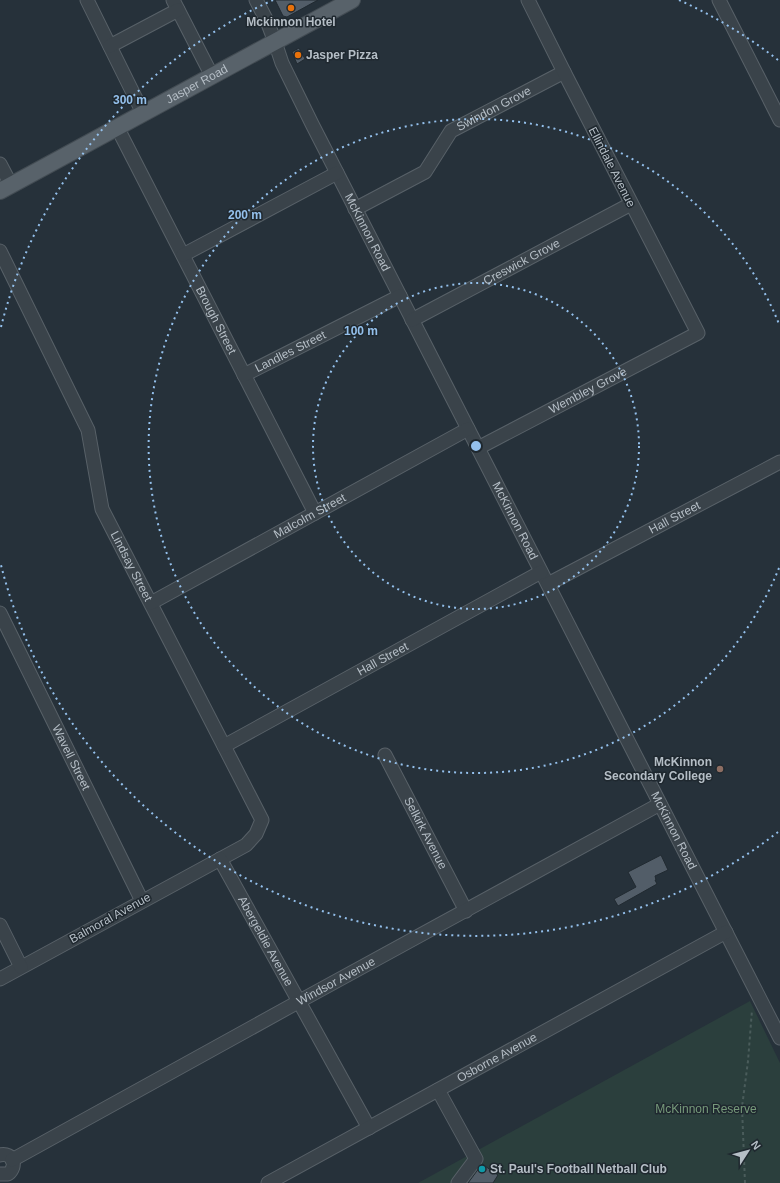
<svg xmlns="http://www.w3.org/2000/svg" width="780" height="1183" viewBox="0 0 780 1183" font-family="Arial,sans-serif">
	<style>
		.green { fill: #2b3f3d }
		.building { fill: #525d68; stroke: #212a31 }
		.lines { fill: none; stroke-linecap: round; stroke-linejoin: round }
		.minor-casing { stroke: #586168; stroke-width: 15 }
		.major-casing { stroke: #434c53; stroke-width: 18 }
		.path { stroke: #4a5c5b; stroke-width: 2; stroke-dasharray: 3 3; stroke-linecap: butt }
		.minor { stroke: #3a434a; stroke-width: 13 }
		.major { stroke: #58626a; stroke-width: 16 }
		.ring { fill: none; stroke: #94c0ec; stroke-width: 2; stroke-dasharray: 2 4 }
		.food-dot { fill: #e8710a; stroke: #1f282f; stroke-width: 1.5 }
		.education-dot { fill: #8d6e63; stroke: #1f282f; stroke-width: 1.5 }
		.culture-dot { fill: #0f9aa8; stroke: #1f282f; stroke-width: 1.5 }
		.labels { text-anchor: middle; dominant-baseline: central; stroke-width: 3; stroke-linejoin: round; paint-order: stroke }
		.poi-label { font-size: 12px; font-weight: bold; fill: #b5bec6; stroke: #1f282f; text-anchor: start }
		.street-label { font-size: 12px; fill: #b5bec6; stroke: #1f282f }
		.park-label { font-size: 12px; fill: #76997a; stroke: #1f282f }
		.centre { fill: #94c0ec; stroke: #1f282f; stroke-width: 2 }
		.ring-label { font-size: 12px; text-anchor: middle; font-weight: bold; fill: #94c0ec; stroke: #1f282f; stroke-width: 3; stroke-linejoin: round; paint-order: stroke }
	</style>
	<rect width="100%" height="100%" fill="#26313a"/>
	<!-- green -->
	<path class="green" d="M750,1001L780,1063V1183H418Z"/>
	<!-- building -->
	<g class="building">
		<path d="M275,0H318L287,17L283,16Z"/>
		<path d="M299,48L305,59L297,64L292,52Z"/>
		<path d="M661,855L668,870L655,876L656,880H655L657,884L618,906L614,899L636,887L628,872Z"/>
		<path d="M482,1164L498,1175L493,1183H468Z"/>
	</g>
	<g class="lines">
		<!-- minor casing -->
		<g class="minor-casing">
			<g id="minor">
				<path d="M87,0L143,113"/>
				<path d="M173,0L212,76"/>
				<path id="s1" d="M256,0L267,21L275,42L282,63L312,124L780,1038"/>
				<path d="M719,0L780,120"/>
				<path d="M110,46L178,10"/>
				<path id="s2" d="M117,127L315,513"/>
				<path d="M0,164L11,185"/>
				<path id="s3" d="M355,209L425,172L451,131L564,72"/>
				<path id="s4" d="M0,251L88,430L102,509L262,820L256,834L246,845L0,979"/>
				<path d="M183,255L337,173"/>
				<path id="s5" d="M412,320L631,204"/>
				<path id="s6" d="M244,375L400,296"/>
				<path id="s7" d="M478,448L698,333L564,72L528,0"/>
				<path id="s8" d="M548,584L780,462"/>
				<path id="s9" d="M151,603L468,429"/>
				<path id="s10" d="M0,613L142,901"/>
				<path id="s11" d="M224,746L541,572"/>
				<path id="s12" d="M385,755L466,911"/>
				<path id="s13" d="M220,859L369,1128"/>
				<path d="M0,925L21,967"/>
				<path d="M438,1090L476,1159L458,1183"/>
				<path d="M0,1155C13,1152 18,1166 8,1174H0"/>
				<path id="s14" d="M12,1160L298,1002L660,804"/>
				<path id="s15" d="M268,1183L726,932"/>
			</g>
		</g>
		<!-- major casing -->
		<g class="major-casing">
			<g id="major">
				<path id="s16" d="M0,191L352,0"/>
			</g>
		</g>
		<!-- path -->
		<path class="path" d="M745,1183L742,1107L748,1061L752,1010"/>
		<!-- minor -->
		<use href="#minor" class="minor"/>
		<!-- major -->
		<use href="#major" class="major"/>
	</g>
	<!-- distance rings -->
	<g class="ring">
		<circle cx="476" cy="446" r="163"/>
		<path d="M779 568A327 327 0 1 1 779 324"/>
		<path d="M778 832A490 490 0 0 1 1 565M1 327A490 490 0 0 1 273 0M679 0A490 490 0 0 1 778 60"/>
	</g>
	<!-- markers -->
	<g class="food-dot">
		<circle cx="291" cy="8" r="4"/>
		<circle cx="298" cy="55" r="4"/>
	</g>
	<circle class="education-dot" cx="720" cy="769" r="4"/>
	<circle class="culture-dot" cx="482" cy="1169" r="4"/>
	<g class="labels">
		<!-- poi labels -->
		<g class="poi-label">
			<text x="291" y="22" text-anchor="middle">Mckinnon Hotel</text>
			<text x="306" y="55">Jasper Pizza</text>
			<text x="712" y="762" text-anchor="end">McKinnon<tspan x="712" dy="14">Secondary College</tspan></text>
			<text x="490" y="1169">St. Paul's Football Netball Club</text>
		</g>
		<!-- street labels -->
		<g class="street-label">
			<text stroke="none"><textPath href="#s16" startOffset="224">Jasper Road</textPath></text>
			<text stroke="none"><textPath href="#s3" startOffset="176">Swindon Grove</textPath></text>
			<text transform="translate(612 167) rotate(63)">Ellindale Avenue</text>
			<text stroke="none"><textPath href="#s1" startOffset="258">McKinnon Road</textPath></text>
			<text stroke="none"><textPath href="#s5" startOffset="124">Creswick Grove</textPath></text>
			<text stroke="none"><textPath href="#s2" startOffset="217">Brough Street</textPath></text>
			<text stroke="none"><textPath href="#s6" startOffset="52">Landles Street</textPath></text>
			<text stroke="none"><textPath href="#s7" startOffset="124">Wembley Grove</textPath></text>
			<text stroke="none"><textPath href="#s9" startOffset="181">Malcolm Street</textPath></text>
			<text stroke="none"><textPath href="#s8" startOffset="143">Hall Street</textPath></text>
			<text stroke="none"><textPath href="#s1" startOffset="582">McKinnon Road</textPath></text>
			<text stroke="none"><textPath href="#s4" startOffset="344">Lindsay Street</textPath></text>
			<text stroke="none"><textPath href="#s11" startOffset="181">Hall Street</textPath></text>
			<text stroke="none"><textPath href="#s10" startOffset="161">Wavell Street</textPath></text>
			<text stroke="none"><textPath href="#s1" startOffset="930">McKinnon Road</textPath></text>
			<text stroke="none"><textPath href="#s12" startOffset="88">Selkirk Avenue</textPath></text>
			<text transform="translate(110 918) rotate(-29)">Balmoral Avenue</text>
			<text stroke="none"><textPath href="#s13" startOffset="94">Abergeldie Avenue</textPath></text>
			<text stroke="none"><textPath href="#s14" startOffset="370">Windsor Avenue</textPath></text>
			<text stroke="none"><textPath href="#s15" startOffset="261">Osborne Avenue</textPath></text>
		</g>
		<!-- park labels -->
		<g class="park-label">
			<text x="706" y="1109">McKinnon Reserve</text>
		</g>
	</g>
	<circle cx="476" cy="446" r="6" class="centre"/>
	<g class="ring-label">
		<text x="130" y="104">300 m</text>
		<text x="245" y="219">200 m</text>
		<text x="361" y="335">100 m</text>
	</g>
	<!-- north arrow -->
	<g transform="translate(748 1151) rotate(54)" stroke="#1f282f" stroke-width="3" paint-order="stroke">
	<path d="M0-3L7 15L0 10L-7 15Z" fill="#b5bec6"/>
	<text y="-6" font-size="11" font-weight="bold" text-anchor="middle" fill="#b5bec6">N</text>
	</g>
</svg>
